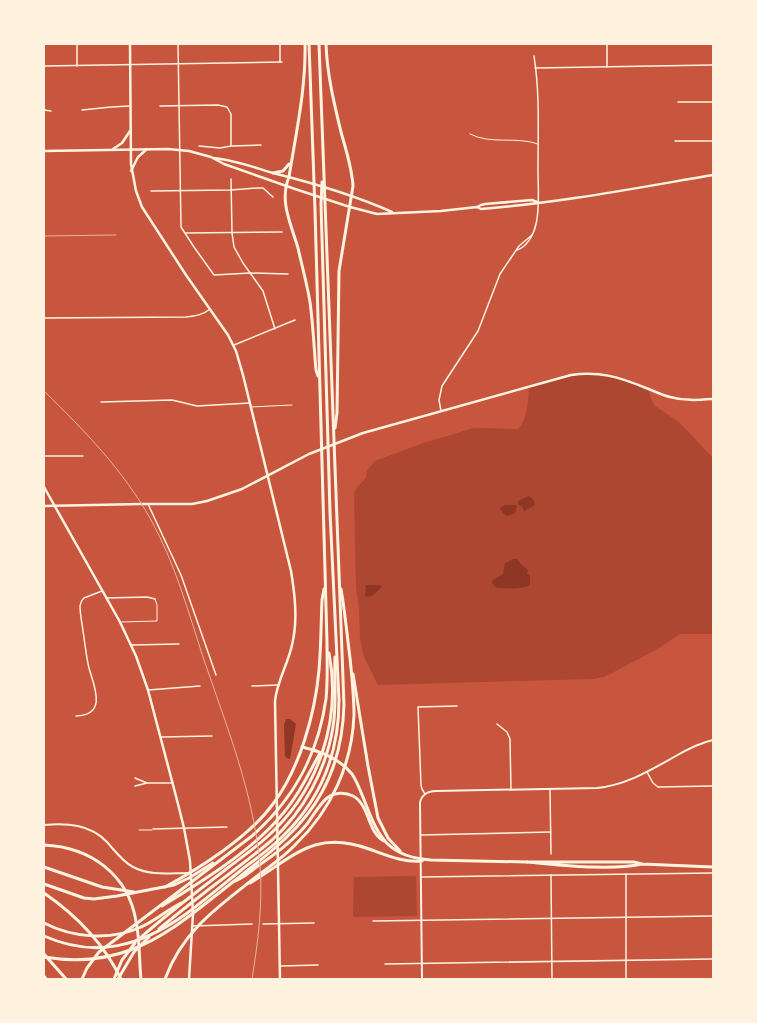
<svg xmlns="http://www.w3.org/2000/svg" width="757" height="1023" viewBox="0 0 757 1023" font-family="'Archivo Narrow',sans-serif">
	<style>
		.green { fill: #ae4732 }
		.water { fill: #8f3625 }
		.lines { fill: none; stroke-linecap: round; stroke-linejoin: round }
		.service { stroke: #fff3e0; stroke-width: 1 }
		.minor { stroke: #fff3e0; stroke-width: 1.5 }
		.tertiary { stroke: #fff3e0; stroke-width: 2 }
		.secondary { stroke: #fff3e0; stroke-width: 2.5 }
		.primary { stroke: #fff3e0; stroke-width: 2.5 }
		.trunk { stroke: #fff3e0; stroke-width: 3 }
		.motorway { stroke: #fff3e0; stroke-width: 3 }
		.rail { stroke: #e9b49f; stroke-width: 1 }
	</style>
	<rect width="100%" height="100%" fill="#c8553d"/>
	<!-- green -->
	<g class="green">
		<path d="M603,374L647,388L649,392L652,401L655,406L679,422L713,458V634H680L659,648L616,671L604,677L593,679L378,685L364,657L360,639L359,609L356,587L354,493L357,487L366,478L367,471L375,461L426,442L451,435L473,428L518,429C527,422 529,397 529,386L571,375Z"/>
		<path d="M416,876L417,916L353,917L354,877Z"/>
	</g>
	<!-- water -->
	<g class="water">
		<path d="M529,496L533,499L535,505L524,511L522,506L518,505V501Z"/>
		<path d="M505,505H516L517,507L515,513L507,516L502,512L500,508Z"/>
		<path d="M513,559H517L521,564L528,570L527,574L530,575V585C522,590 508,588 498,588L495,587L492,583L493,580L503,574L505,563Z"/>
		<path d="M366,585H380L382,587L372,596L367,597L365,595Z"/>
		<path d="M286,719H290L296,724L290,759L287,758L285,756L284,725Z"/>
	</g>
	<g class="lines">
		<!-- service -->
		<g class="service">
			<path d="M470,134C491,145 516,136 538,144"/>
			<path d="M251,407L292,405"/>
			<path d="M121,622L157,621V605L155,599"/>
			<path d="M139,830H152"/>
		</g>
		<!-- minor -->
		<g class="minor">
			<path d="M77,44V66"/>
			<path d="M178,44L181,227L194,247L214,275L250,273L288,274"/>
			<path d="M280,44V62"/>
			<path d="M607,44V67"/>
			<path d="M44,66L282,62"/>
			<path d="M535,68L713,65"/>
			<path d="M678,102H713"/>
			<path d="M160,106L218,105L227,107L231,114V146"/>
			<path d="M44,110L51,111"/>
			<path d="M82,110L111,107L130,106"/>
			<path d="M675,141H713"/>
			<path d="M199,146L220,148L231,146L261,145"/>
			<path d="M231,179L232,233L234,247L243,263L263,291L275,329"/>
			<path d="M151,191L231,190L257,188H263L273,197"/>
			<path d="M186,233L282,232"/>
			<path d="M517,250C527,247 534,234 536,224C540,207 538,187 538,169C538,132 540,94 534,56"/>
			<path d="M44,318L186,317C195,316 203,315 210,309"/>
			<path d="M234,345L295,320"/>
			<path d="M101,402L172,400L197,406L250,403"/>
			<path d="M441,411L439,400L442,386L478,331L500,274L519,246L532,235"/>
			<path d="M44,456H83"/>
			<path d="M148,504L181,575L216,675"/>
			<path d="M106,598L147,597L155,599"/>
			<path d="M131,645L179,644"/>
			<path d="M252,686L278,685"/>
			<path d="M148,690L200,686"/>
			<path d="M76,716C108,715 94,686 89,668C86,656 85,643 83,631C82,623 80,614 80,606C81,603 81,600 84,598L102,591"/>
			<path d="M497,724L507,732L510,739L511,790"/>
			<path d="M161,737L212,736"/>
			<path d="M647,772L653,783L658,787L713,786"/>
			<path d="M135,778L147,783"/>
			<path d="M135,786L147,783H173"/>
			<path d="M550,789L551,854"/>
			<path d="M425,794L422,789L421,785L418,707L457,706"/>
			<path d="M153,829L227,827"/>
			<path d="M421,835L551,832"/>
			<path d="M626,874V979"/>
			<path d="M551,875L552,979"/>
			<path d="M421,877L713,873"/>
			<path d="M373,921L713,916"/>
			<path d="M263,924L314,923"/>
			<path d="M193,926L252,924"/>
			<path d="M385,964L713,959"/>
			<path d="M280,966L318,965"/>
		</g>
		<!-- tertiary -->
		<g class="tertiary">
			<path d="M44,825C67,823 90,824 107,842C115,851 122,861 133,867C150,876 169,873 188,873"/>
			<path d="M422,979L420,803C421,795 428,791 436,791L597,788C626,785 649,771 674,757C686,750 699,743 713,740"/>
		</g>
		<!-- secondary -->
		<g class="secondary">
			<path d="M130,44L131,164L136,191L142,207L186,275L228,335L236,351L243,375L291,571C295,595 298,621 292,645C288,664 277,681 275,701L280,979"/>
			<path d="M44,487L120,622L136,656L148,690L177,800L184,828L190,861L193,914L189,979"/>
			<path d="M44,506L141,504H192L207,501L242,489L309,454L363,433L571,375C600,371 619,377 646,388C654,391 662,395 670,397C684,401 698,400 713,399"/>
		</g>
		<!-- primary -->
		<g class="primary">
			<path d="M113,149L122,143L130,131"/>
			<path d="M44,151L168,149L189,151L211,157L224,164L295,189L350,207L377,214L441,211L477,207L481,209C559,203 636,188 713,175"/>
			<path d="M214,158C234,160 253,167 273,173C313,183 354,195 392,212"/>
			<path d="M131,171L138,157L147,149"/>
			<path d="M477,207L481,205L485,204L532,200L537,202"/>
		</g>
		<!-- trunk -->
		<path class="trunk" d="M642,864C608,871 562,865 527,862H634L642,864L713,867"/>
		<!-- motorway -->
		<g class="motorway">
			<path d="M305,44C306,89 296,133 289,177C279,201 291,224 298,248C302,266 307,284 310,302C313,324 314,347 316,370L318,376"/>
			<path d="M326,44C327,74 334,103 341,132C346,150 352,168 353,186L339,271L337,413L335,428"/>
			<path d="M273,173L283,171L289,164"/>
			<path d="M353,674L368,766L378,818L388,838L400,851"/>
			<path d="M302,747C320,751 340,759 352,774C358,783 361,793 365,802C379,839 389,857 431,860L527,862"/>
			<path d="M44,845C90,847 128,874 136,921C140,940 139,960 141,979"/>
			<path d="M44,867L102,887L134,892"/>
			<path d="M235,881C242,878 249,873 255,868C274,855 292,842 307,824C313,816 319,805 327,798C335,792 345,792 353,796C370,805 367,832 384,841"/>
			<path d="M250,883C294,857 314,829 369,849C386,855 404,863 422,861"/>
			<path d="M44,884L84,898L94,899L117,896L174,885L189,878L213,863"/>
			<path d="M165,887C200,868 249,837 273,804C300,768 315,714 319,670C321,647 321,623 322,600L324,589"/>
			<path d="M44,893C76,915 104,944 121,979"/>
			<path d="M162,906C201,882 250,852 280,817C297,798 308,775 320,753"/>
			<path d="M44,923C73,938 111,941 141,927C155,921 167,910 181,903"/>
			<path d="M159,929C182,910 205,892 229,874C243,863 258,852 272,840C304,811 326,770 333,727C337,703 334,681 335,657"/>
			<path d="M44,936C96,959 141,946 186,914C206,899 225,883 245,867C257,858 270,849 281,838C320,801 339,754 339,700L330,512L321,204L322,182"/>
			<path d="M139,939C168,913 199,890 229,867C242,857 255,848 267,837C318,791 342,721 329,653"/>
			<path d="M44,954L66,979"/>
			<path d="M44,957C74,962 105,960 133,949C165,937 192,914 219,893C256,863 299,835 322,792C337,765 343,736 344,705L319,44"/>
			<path d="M44,976L46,979"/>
			<path d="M82,979L87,968L99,952L252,836C294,799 318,755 326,699C328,680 327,662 327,643L315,210L309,44"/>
			<path d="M114,979L122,960L135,943"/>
			<path d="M118,979L134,952L149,937"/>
			<path d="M165,979C181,935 211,912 247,884C263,871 282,859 296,844C331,810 352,765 354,715C354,696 352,677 350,658C347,635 345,612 341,589"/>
		</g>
		<!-- rail -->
		<g class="rail">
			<path d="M44,236L116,235"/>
			<path d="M44,391C84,430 124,471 151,520C175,563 188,611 203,657C226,725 254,793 260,866C263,903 258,942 252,979"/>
		</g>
	</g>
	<!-- border -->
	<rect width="757" height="1023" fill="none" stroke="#fff3e0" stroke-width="90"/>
</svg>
